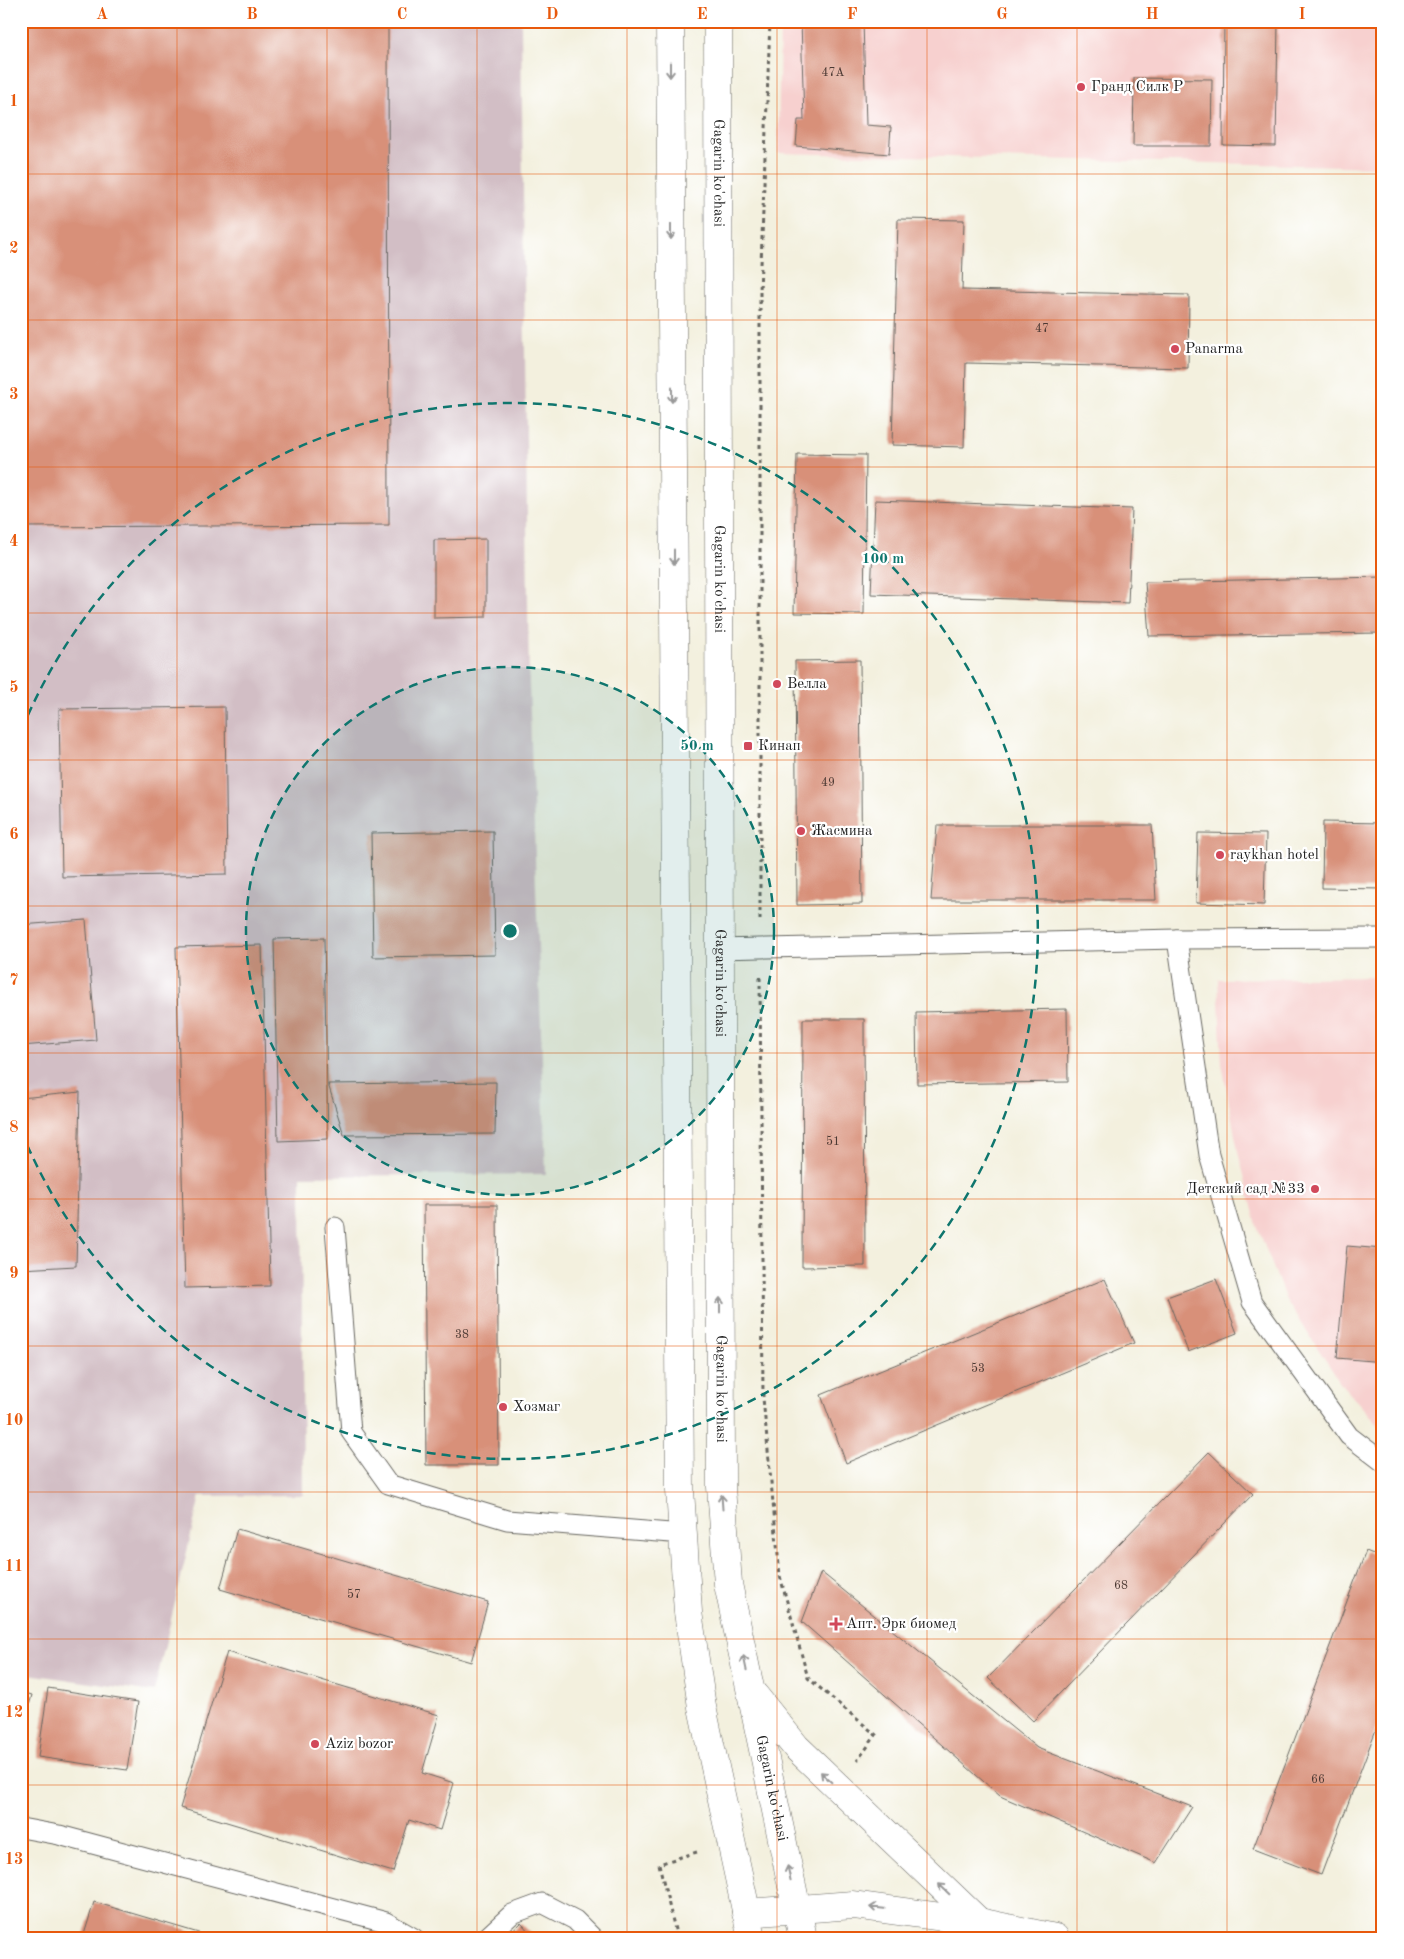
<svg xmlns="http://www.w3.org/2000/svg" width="1404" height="1959" viewBox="0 0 1404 1959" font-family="'Old Standard TT',serif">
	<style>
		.built { fill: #f7d0cf }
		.industrial { fill: #d2bec5 }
		.building { fill: #d89079 }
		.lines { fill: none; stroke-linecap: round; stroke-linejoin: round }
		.service-casing { stroke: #676660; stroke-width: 21 }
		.secondary-casing { stroke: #676660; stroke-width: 29 }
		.path { stroke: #676660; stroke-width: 3; stroke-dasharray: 4 4; stroke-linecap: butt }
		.service { stroke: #fff; stroke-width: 19 }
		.secondary { stroke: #fff; stroke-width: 28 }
		.oneway { stroke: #999 }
		.grid { fill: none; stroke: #e8590c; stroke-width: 1; stroke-opacity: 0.55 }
		.ring { fill: none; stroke: #0f766e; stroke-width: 2.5; stroke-dasharray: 9 6 }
		.poi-dot { fill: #d1495b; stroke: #fff; stroke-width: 2 }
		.labels { text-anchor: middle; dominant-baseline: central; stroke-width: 4.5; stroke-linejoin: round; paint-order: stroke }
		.number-label { font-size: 12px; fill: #4b3933 }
		.poi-label { font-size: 15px; fill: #1c1c1c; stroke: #fff; text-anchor: start }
		.street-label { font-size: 15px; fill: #1c1c1c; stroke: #fff }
		.centre { fill: #0f766e; stroke: #fff; stroke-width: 2.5 }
		.ring-label { font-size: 15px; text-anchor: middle; font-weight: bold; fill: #0f766e; stroke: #fff; stroke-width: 4.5; stroke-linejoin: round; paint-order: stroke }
		.neatline { fill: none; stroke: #e8590c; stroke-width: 2 }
		.grid-label { font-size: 16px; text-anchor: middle; font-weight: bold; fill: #e8590c }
	</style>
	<rect width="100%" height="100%" fill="#fff"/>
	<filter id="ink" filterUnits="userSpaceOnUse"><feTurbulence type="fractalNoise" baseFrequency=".02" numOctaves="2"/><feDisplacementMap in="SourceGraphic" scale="10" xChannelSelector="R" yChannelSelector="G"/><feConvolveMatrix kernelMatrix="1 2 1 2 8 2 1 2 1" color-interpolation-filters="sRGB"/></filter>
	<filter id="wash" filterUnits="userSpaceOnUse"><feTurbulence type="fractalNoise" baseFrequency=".0096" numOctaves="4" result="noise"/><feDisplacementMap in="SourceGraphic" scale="20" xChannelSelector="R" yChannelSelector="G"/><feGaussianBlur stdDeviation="1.12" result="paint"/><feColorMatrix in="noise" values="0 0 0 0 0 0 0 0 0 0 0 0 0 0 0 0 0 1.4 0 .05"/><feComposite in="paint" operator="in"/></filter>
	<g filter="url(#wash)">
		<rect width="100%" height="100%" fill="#f3f0de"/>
		<!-- built -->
		<g class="built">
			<path d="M780,21H1383V167L778,153Z"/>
			<path d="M1383,977V1430L1342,1385L1286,1300L1257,1226L1238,1152L1222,1064L1218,979Z"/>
		</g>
		<!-- industrial -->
		<path class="industrial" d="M21,21H521L529,684L546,1174L301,1176L303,1495L200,1496L154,1692L21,1673Z"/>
		<g id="blocks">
			<!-- building -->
			<g class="building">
				<path d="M21,21H388L389,525L21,527Z"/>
				<path d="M801,21H863L866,125L891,127L889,154L796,146L798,120H804Z"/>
				<path d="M1224,21H1278L1276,146L1223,145Z"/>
				<path d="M1134,78L1212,79L1211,146H1133Z"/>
				<path d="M898,219L964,220L962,290L1189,295L1188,368L966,363L964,447L892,445Z"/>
				<path d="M797,454L866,455L864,614L794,613Z"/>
				<path d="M875,500L1132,509L1128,603L871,594Z"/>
				<path d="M486,539V617L434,618V540Z"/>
				<path d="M1383,577V633L1149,636L1145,582Z"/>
				<path d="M860,660L862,904L797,905L795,661Z"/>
				<path d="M225,707L227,874L62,877L59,709Z"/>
				<path d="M1323,822L1383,823V889L1322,888Z"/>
				<path d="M937,825H1152L1156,900H931Z"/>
				<path d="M493,831L495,955L373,957L371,833Z"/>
				<path d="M1198,833L1266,834L1264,905L1196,903Z"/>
				<path d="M86,920L96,1040L21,1046V925Z"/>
				<path d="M324,938L328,1139L278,1141L274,939Z"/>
				<path d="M262,945L270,1286L185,1288L176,947Z"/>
				<path d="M1067,1009L1068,1082L917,1084L916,1012Z"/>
				<path d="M803,1019H864L865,1266L802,1267Z"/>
				<path d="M496,1082L495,1134L344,1135L328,1084Z"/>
				<path d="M80,1092L76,1266L21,1269V1098Z"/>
				<path d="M424,1205H497L499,1465H426Z"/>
				<path d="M1347,1246L1383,1249V1362L1337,1358Z"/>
				<path d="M1105,1279L1134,1343L846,1463L821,1395Z"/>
				<path d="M1216,1279L1237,1333L1188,1352L1167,1297Z"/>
				<path d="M1209,1452L1253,1494L1033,1721L988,1678Z"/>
				<path d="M237,1529L488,1602L471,1662L220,1589Z"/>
				<path d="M1366,1551L1383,1558V1711L1321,1875L1253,1849Z"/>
				<path d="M821,1572L1037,1748L1192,1807L1156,1863L1000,1796L802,1622Z"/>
				<path d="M227,1652L439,1715L422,1773L454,1783L440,1830L409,1820L393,1872L180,1808Z"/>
				<path d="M48,1688L138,1702L127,1770L38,1757Z"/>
				<path d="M21,1692L32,1695L25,1720L21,1719Z"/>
				<path d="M94,1902L212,1937V1938H83Z"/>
				<path d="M521,1923L535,1938H505Z"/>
			</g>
		</g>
	</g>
	<g filter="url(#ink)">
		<use href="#blocks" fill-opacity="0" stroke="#676660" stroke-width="1"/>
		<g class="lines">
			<!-- service casing -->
			<g class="service-casing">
				<g id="service">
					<path d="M1177,939L1209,1155L1252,1302L1349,1436L1383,1462"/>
					<path d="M718,949L1177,939L1383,938"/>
					<path d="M335,1227L351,1432L388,1484L507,1520L683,1534"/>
					<path d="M21,1828L59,1835L386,1922L414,1938"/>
					<path d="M486,1938L512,1914L542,1903L575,1920L593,1938"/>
				</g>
			</g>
			<!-- secondary casing -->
			<g class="secondary-casing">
				<g id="secondary">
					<path d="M670,21L680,1490L688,1612L702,1707L752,1938"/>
					<path id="s1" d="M718,21L721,1487L728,1584L803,1938"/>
					<path d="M755,1696L796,1747L979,1922"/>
					<path d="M746,1913L853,1905L979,1922L1055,1938"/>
				</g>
			</g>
			<!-- path -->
			<g class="path">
				<path d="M760,920V292L770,21"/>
				<path d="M760,977L763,1398L780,1576L808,1678L876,1735L857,1761"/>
				<path d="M677,1938L659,1864L700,1851"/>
			</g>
			<!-- service -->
			<use href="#service" class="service"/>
			<!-- secondary -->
			<use href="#secondary" class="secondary"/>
		</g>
		<!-- one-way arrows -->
		<defs><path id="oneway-shaft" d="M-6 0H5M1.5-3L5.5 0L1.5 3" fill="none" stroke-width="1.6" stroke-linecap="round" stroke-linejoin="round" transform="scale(1.25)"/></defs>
		<g class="oneway">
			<use href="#oneway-shaft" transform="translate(670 70) rotate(90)"/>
			<use href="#oneway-shaft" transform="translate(671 232) rotate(90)"/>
			<use href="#oneway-shaft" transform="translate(672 395) rotate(90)"/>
			<use href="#oneway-shaft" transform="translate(674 557) rotate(90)"/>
			<use href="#oneway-shaft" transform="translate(720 1305) rotate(-90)"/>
			<use href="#oneway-shaft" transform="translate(722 1502) rotate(-94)"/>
			<use href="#oneway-shaft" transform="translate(745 1663) rotate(-102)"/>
			<use href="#oneway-shaft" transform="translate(826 1777) rotate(-136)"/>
			<use href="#oneway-shaft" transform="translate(789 1873) rotate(-102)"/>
			<use href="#oneway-shaft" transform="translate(944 1889) rotate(-136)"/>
			<use href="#oneway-shaft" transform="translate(877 1908) rotate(-174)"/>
		</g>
	</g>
	<!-- grid -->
	<path class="grid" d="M177,21V1938M327,21V1938M477,21V1938M627,21V1938M777,21V1938M927,21V1938M1077,21V1938M1227,21V1938M21,174H1383M21,320H1383M21,467H1383M21,613H1383M21,760H1383M21,906H1383M21,1053H1383M21,1199H1383M21,1346H1383M21,1492H1383M21,1639H1383M21,1785H1383"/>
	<!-- distance rings -->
	<circle cx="510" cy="931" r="264" fill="#0f766e" fill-opacity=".12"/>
	<g class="ring">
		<circle cx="510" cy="931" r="264"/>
		<path d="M22 729A528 528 0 1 1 22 1133"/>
	</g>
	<!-- markers -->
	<g class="poi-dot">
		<circle cx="1081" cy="87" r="5"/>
		<circle cx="1175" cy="349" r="5"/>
		<circle cx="777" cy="684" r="5"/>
		<rect x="743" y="741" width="10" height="10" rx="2.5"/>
		<circle cx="801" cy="831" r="5"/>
		<circle cx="1220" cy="855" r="5"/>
		<circle cx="1315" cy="1189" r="5"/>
		<circle cx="503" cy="1407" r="5"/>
		<path d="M833.5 1616.5h5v5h5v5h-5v5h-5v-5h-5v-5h5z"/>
		<circle cx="315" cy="1744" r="5"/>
	</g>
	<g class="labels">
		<!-- number labels -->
		<g class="number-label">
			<text x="833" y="73">47A</text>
			<text x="1042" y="329">47</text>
			<text x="828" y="783">49</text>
			<text x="833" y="1142">51</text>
			<text x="462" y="1335">38</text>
			<text x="978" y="1369">53</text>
			<text x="1121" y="1586">68</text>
			<text x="354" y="1595">57</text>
			<text x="1318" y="1780">66</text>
		</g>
		<!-- poi labels -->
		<g class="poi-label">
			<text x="1091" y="87">Гранд Силк Р</text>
			<text x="1185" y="349">Panarma</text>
			<text x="787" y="684">Велла</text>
			<text x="758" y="746">Кинап</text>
			<text x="811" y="831">Жасмина</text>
			<text x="1230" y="855">raykhan hotel</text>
			<text x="1305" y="1189" text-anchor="end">Детский сад №33</text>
			<text x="513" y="1407">Хозмаг</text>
			<text x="846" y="1624">Апт. Эрк биомед</text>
			<text x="325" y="1744">Aziz bozor</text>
		</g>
		<!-- street labels -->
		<g class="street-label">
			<text stroke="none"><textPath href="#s1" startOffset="152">Gagarin ko'chasi</textPath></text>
			<text stroke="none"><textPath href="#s1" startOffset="558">Gagarin ko'chasi</textPath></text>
			<text stroke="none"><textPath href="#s1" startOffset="962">Gagarin ko'chasi</textPath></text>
			<text stroke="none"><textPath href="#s1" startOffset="1368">Gagarin ko'chasi</textPath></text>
			<text stroke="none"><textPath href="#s1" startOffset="1772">Gagarin ko'chasi</textPath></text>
		</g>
	</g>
	<circle cx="510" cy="931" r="8" class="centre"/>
	<g class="ring-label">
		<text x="883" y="563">100 m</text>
		<text x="697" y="750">50 m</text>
	</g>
	<!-- margin -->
	<rect width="1404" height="1959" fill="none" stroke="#fff" stroke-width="55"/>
	<rect x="28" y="28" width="1348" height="1904" class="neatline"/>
	<g class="grid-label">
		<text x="102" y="19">A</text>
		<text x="252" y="19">B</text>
		<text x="402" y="19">C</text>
		<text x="552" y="19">D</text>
		<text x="702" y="19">E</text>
		<text x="852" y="19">F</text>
		<text x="1002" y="19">G</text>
		<text x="1152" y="19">H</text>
		<text x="1302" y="19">I</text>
		<text x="14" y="106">1</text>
		<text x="14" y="253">2</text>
		<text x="14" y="399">3</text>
		<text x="14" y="546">4</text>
		<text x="14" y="692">5</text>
		<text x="14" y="839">6</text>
		<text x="14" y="985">7</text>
		<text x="14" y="1132">8</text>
		<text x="14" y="1278">9</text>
		<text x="14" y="1425">10</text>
		<text x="14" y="1571">11</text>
		<text x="14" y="1717">12</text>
		<text x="14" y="1864">13</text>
	</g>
</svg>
